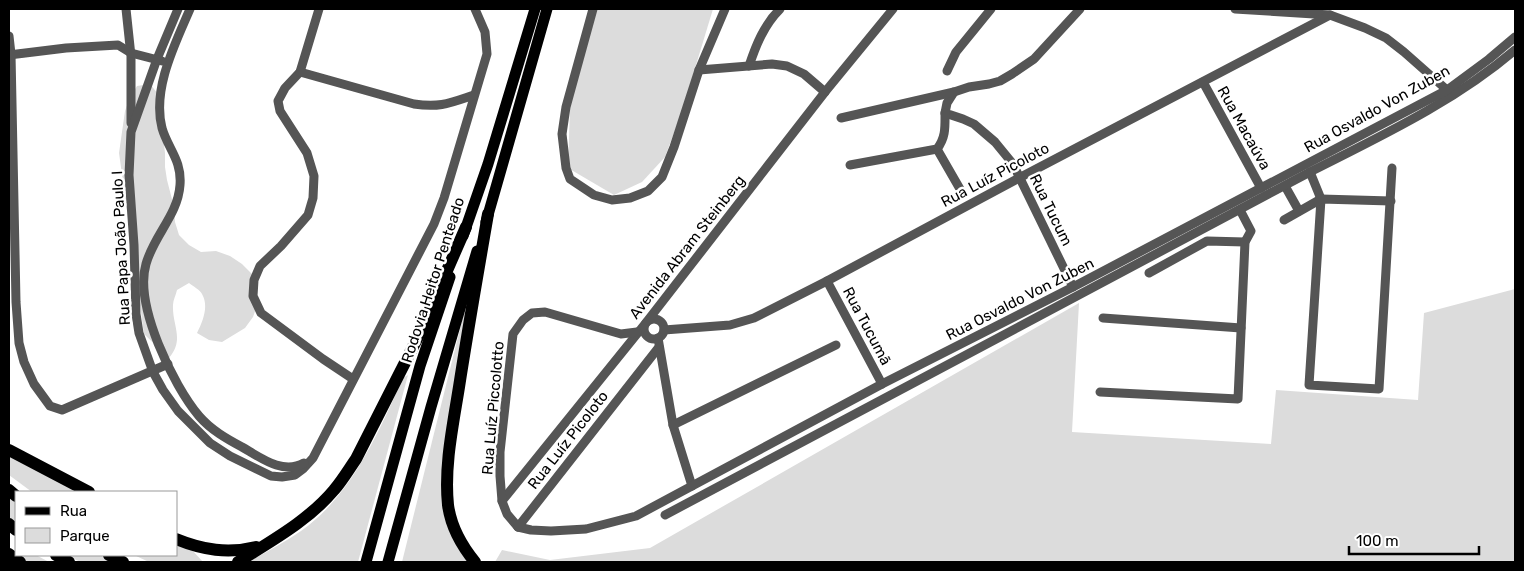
<svg xmlns="http://www.w3.org/2000/svg" width="1524" height="571" viewBox="0 0 1524 571" font-family="Rubik,sans-serif">
	<style>
		.green { fill: #dcdcdc }
		.lines { fill: none; stroke-linecap: round; stroke-linejoin: round }
		.minor { stroke: #555; stroke-width: 9 }
		.major { stroke: #000; stroke-width: 11 }
		.highway { stroke: #000; stroke-width: 12 }
		.labels { text-anchor: middle; dominant-baseline: central; stroke-width: 5; stroke-linejoin: round; paint-order: stroke }
		.street-label { font-size: 15px; fill: #000; stroke: #fff }
	</style>
	<rect width="100%" height="100%" fill="#fff"/>
	<!-- green -->
	<g class="green">
		<path d="M597,9H713L682,111L665,157L642,182L614,195L568,168L570,107Z"/>
		<path d="M150,84L158,94L165,153V167L167,180L174,207L175,222L179,235L189,245L201,252L216,251L230,256L242,264L252,274L258,303L253,317L245,328L222,342L209,340L197,333C203,321 209,306 202,294C200,290 193,286 189,283L177,290C176,295 173,300 173,305C172,326 185,339 169,358L144,334L119,153L125,111L130,97L137,86Z"/>
		<path d="M1515,289V562H495L502,550L550,560L650,548L1079,303L1072,432L1271,444L1276,390L1418,400L1424,313Z"/>
		<path d="M468,311L443,485L470,562H402L464,313Z"/>
		<path d="M408,375L358,562H248C266,552 284,543 301,531C352,495 378,433 403,378Z"/>
		<path d="M9,455L79,492H32L9,475Z"/>
		<path d="M9,496L16,502V522L9,517Z"/>
		<path d="M176,543L192,550L203,562H149L134,555H176Z"/>
		<path d="M17,555H36L49,562H27Z"/>
		<path d="M67,555H100L113,562H80Z"/>
	</g>
	<g class="lines">
		<!-- minor -->
		<g class="minor">
			<path d="M126,9L131,56V123"/>
			<path d="M178,9L157,59L131,132L129,175L134,245L136,314L139,333L153,372L163,390L178,411L210,443L230,456L271,476L282,477L295,475L303,469L313,458L434,224L444,198L487,54L485,32L475,9"/>
			<path d="M190,9C175,44 152,89 162,128C168,149 182,160 180,185C178,215 154,235 146,264C134,305 173,385 199,416C211,430 227,439 242,447C261,458 283,475 304,463"/>
			<path d="M319,9L300,72L285,88L278,101L280,111L307,153L314,176L313,198L308,215L281,246L260,266L254,280L253,296L261,313L323,359L353,379"/>
			<path d="M593,9L566,107L562,134L566,168L570,179L594,195L612,200L630,198L648,191L662,177L674,147L699,70L725,9"/>
			<path d="M1235,9L1330,15L1365,28L1386,38L1404,52L1447,90"/>
			<path d="M9,36L11,54L16,302L19,343L24,362L34,384L50,406L62,410L168,364"/>
			<path d="M9,55L66,48L118,45L131,53L162,61"/>
			<path d="M749,66C756,45 764,25 780,9"/>
			<path d="M699,70L772,64L787,66L804,74L825,92"/>
			<path d="M947,71L956,52L991,9"/>
			<path d="M300,72L414,104C440,108 450,103 474,95"/>
			<path d="M1203,82L1261,188"/>
			<path d="M954,92L947,103L945,113L963,119L974,124L995,142L1013,164L1073,287"/>
			<path d="M841,118L954,92L969,87L989,84L1000,81L1012,74L1034,59L1080,9"/>
			<path d="M937,149L960,189"/>
			<path d="M850,165L937,149C946,137 945,127 945,113"/>
			<path d="M1310,172L1321,199L1309,385L1379,389L1392,168"/>
			<path d="M1285,186L1299,211"/>
			<path d="M1284,220L1321,199L1391,201"/>
			<path d="M1149,273L1207,241L1245,242"/>
			<path d="M827,281L882,384"/>
			<path d="M1103,318L1241,328"/>
			<circle cx="654" cy="329" r="10"/>
			<path d="M664,330L730,325L754,318L827,281L1019,178L1330,15"/>
			<path d="M658,338L673,425L692,486"/>
			<path d="M1100,392L1238,399L1245,242L1251,231L1240,210"/>
			<path d="M673,425L836,345"/>
			<path d="M502,501L645,324L825,92L893,9"/>
			<path d="M665,515L1310,172C1381,136 1454,102 1515,50"/>
			<path d="M518,527L531,530L551,531L586,529L636,516L882,384L1073,287L1447,90L1489,59L1515,37"/>
			<path d="M518,527L507,514L502,501L500,476V452L513,334L523,320L532,313L545,312L621,334L637,332"/>
			<path d="M518,527L659,347"/>
		</g>
		<!-- major -->
		<g class="major">
			<path d="M486,222L547,9"/>
			<path d="M463,236L488,164L535,9"/>
			<path d="M366,562L420,366L450,277"/>
			<path d="M388,562L431,407L477,251"/>
		</g>
		<!-- highway -->
		<g class="highway">
			<path d="M9,450L89,492"/>
			<path d="M9,490L16,496"/>
			<path d="M9,524L16,530"/>
			<path d="M176,539C203,550 228,554 256,547"/>
			<path d="M9,554L20,562"/>
			<path d="M56,555L69,562"/>
			<path d="M109,555L123,562"/>
			<path d="M238,562C271,541 308,521 334,490C342,481 349,469 356,459L418,337L466,227"/>
			<path d="M475,562C461,545 451,527 448,505C444,466 453,425 459,387C468,329 478,272 488,214"/>
		</g>
	</g>
	<g class="labels">
		<!-- street labels -->
		<g class="street-label">
			<text transform="translate(1377 109) rotate(-29)">Rua Osvaldo Von Zuben</text>
			<text transform="translate(1244 128) rotate(61)">Rua Macaúva</text>
			<text transform="translate(995 175) rotate(-28)">Rua Luíz Picoloto</text>
			<text transform="translate(1051 210) rotate(64)">Rua Tucum</text>
			<text transform="translate(687 247) rotate(-52)">Avenida Abram Steinberg</text>
			<text transform="translate(121 248) rotate(-93)">Rua Papa João Paulo I</text>
			<text transform="translate(433 280) rotate(-72)">Rodovia Heitor Penteado</text>
			<text transform="translate(1020 299) rotate(-27)">Rua Osvaldo Von Zuben</text>
			<text transform="translate(867 326) rotate(62)">Rua Tucumã</text>
			<text transform="translate(493 408) rotate(-85)">Rua Luíz Piccolotto</text>
			<text transform="translate(568 440) rotate(-52)">Rua Luíz Picoloto</text>
		</g>
	</g>
	<!-- border -->
	<rect width="1524" height="571" fill="none" stroke="#000000" stroke-width="20"/>
	<!-- legend -->
	<rect x="15" y="491" width="162" height="65" fill="#ffffff" stroke="#999999"/>
	<rect x="25" y="507" width="25" height="8" fill="#000000" stroke="#999999"/>
	<text x="60" y="516" font-size="15" fill="#000000">Rua</text>
	<rect x="25" y="528" width="25" height="15" fill="#dcdcdc" stroke="#999999"/>
	<text x="60" y="541" font-size="15" fill="#000000">Parque</text>
	<!-- scale -->
	<path d="M1349 546v8h130v-8" fill="none" stroke="#000000" stroke-width="2.5"/>
	<text x="1356" y="546" font-size="15" fill="#000000" stroke="#ffffff" stroke-width="4" paint-order="stroke">100 m</text>
</svg>
